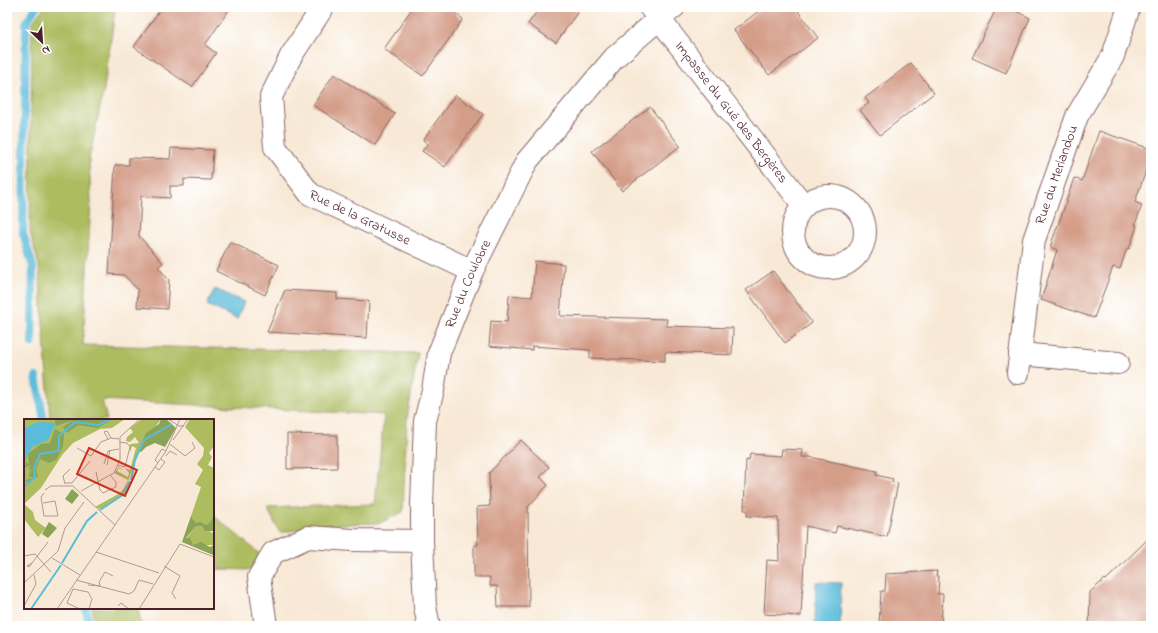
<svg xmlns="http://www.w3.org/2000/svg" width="1158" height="633" viewBox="0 0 1158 633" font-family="'Indie Flower',sans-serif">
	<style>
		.green { fill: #acbc5f; stroke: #7b6e45 }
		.water { fill: #5bbcda; stroke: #526e82 }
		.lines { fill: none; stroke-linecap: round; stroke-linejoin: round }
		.stream { stroke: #5bbcda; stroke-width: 8 }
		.building { fill: #d49d88 }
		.street-casing { stroke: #876667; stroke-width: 24 }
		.street { stroke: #fff; stroke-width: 22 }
		.labels { text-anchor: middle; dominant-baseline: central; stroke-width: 3.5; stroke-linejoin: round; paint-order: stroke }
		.street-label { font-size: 14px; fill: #4a1f2b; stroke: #fff }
		.inset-river { fill: none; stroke: #5bbcda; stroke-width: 2 }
		.inset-road { fill: none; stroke: #b29892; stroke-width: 1 }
		.view { fill: #c8321e; fill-opacity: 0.15; stroke: #c8321e; stroke-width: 2 }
		.inset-edge { fill: none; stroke: #4a1f2b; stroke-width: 2 }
	</style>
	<rect width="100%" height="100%" fill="#fff"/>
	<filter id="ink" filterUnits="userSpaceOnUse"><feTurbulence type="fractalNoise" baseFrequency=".025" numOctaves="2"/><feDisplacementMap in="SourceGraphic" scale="8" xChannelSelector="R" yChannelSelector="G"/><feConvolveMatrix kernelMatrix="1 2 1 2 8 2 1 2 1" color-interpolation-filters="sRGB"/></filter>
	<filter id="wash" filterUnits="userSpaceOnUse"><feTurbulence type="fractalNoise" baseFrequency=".012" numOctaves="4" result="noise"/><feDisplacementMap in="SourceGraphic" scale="16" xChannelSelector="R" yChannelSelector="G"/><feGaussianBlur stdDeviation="0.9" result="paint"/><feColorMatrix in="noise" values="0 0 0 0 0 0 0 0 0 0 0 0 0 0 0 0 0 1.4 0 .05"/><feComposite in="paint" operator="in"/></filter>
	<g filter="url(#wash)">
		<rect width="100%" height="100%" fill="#f8e9d6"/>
		<!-- green -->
		<g class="green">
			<path d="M44,7H117L115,11L104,89L89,159L91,201L83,345L418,353L407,419L403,512L380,523L319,525L280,533L267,508L375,504L384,415L102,400L107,420H50L39,266L30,232L32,23Z"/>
			<path d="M213,515L260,554L251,570L213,569Z"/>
			<path d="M92,608H138L141,626H95Z"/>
		</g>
		<!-- water -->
		<g class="water">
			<path d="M215,289L244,302L237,319L207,305Z"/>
			<path d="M816,582L841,583L840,626L815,625Z"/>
		</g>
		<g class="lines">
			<!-- stream -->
			<g class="stream">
				<path d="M32,343L33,267L23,233L26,23L36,7"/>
				<path d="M36,377L44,420"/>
				<path d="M86,608L89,626"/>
			</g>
		</g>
		<g id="blocks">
			<!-- building -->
			<g class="building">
				<path d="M162,7H231L205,45L216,53L192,87L134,47Z"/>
				<path d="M413,7H446L463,19L423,76L384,49Z"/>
				<path d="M540,7H581L556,43L528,24Z"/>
				<path d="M764,7H795L818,38L769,75L734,30Z"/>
				<path d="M997,7H1007L1030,18L1006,73L972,58Z"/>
				<path d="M911,63L934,93L880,135L860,110L869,103L865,98Z"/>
				<path d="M334,74L395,114L375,145L313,105Z"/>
				<path d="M455,95L483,114L445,167L422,151L428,144L423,140Z"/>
				<path d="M650,107L680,146L622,191L592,151Z"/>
				<path d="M1099,131L1151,149V156L1135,202L1142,205L1135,225L1137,226L1129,249L1127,248L1120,269L1113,267L1094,318L1041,300L1057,250L1050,247L1064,208L1074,178L1082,181Z"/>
				<path d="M171,148L213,150L211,180L184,179V186H170V198L141,196L139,236L163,263L158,267L169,280L167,309L137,307L138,290L124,275L109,274L115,165H129V158L170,159Z"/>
				<path d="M230,242L279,265L265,295L216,271Z"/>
				<path d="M535,261L564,264L560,316L667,319L666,326L733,328L732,355L665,352V361L590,358V350L532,346V350L489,346L491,321L507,322L509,295L532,297Z"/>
				<path d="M773,271L812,323L785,343L746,290Z"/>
				<path d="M285,290L337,293V299L369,301L367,338L267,332Z"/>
				<path d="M287,434L337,435V468L287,469Z"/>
				<path d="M521,440L549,467L540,477L548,485L528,507L529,607H498L497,586H490V577H474V545H478L477,507L490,506L489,473Z"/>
				<path d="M782,449L803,450L802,457H810L877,471L876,475L893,479L892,482L898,483L887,537L837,526L835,533L806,526L801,616L764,614L767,560L779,561L778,518L747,516V510H744L746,460L749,461L750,454L781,456Z"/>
				<path d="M1151,536V626H1089L1090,592L1105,579L1106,580Z"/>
				<path d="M937,571L936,576H939L938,594H943L941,626H879L881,591H885L886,574Z"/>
			</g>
		</g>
	</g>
	<g filter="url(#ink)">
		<use href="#blocks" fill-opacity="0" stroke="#876667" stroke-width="1"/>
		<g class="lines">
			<!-- street casing -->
			<g class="street-casing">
				<g id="street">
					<path id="s1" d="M323,7L291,56L271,97L275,147L310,194L472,271"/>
					<path id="s2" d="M650,7L804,206"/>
					<circle cx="829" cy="232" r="36"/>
					<path d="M1020,354L1118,363"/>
					<path id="s3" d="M1018,373L1034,240L1077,116L1113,56L1129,7"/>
					<path d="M266,626L259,577L273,553L308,537L353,540L422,541"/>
					<path id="s4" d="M429,626L425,607L422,541V505L425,421L433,390L439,353L472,271L527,161L615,57L659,19L674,7"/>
				</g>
			</g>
			<!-- street -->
			<use href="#street" class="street"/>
		</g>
	</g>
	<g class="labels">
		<!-- street labels -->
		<g class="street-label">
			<text stroke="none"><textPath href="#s2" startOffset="133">Impasse du Gué des Bergères</textPath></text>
			<text stroke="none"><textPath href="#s3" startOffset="203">Rue du Merlandou</textPath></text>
			<text stroke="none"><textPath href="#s1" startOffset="268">Rue de la Gratusse</textPath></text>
			<text stroke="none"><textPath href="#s4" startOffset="350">Rue du Coulobre</textPath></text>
		</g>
	</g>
	<!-- overview -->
	<g transform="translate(24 419)">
		<rect width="190" height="190" fill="#f8e9d6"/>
		<path d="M0,0H101L88,9L76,10L49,24L38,36L17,69L0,85L9,93L11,101L22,109L14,118L0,100ZM118,0H137L114,32L100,75L76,90L71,88L96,74L100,69L104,61L90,54L95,48L100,51L95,49L93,52L104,58L105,54L101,49L106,51L112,29L108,27L106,33V25L115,24L111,18L106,23L102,22L103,18L109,13L106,9ZM166,0H190V27L185,34L188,38L184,46L190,49V93L187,102L182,106L172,104L167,97L177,68L171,65L179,51L173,45L179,37L180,29L161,8ZM178,107L188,114L190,112V126H169L162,120L171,108Z" fill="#acbc5f"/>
		<path d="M30,0H89L74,9L54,6L43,14L39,8L49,1L32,7ZM137,0H142L152,9L141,28L131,24L122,28L117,33L114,32L122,14L135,5ZM31,10L40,15L39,28L32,41L25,44L16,40L12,50L14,57L0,69V74V66L4,63L0,62L10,58H5L6,52H8L5,50L6,46L1,49L2,43L5,45L4,35L17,25L26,24ZM48,70L55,76L48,85L41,80ZM190,93V112H181L178,107L171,108L162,119H166L169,126L177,123L186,128L190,126L189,136L158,123L167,97L172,104L176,103L182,106L187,102ZM25,103L33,109L24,119L18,115Z" fill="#89a456"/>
		<path d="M15,3L32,4L24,21L8,28L0,43V9Z" fill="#5bbcda"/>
		<path class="inset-river" d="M107,61L111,41L120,21L148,5M0,68L11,58L10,50L16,35L35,32V17L51,3L75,6L86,0M76,91L100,75L106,62M38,144L63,102L73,93M7,190L37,146"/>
		<path class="inset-road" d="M144,0L155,7H160M84,20L80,13L83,12L87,19M149,21L164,0M146,25L161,37L171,29L168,23M53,29L67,37L77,23L87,19L95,20M142,37L146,32L153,36M134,44L131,41L138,30L142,32M80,45L84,32L95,30M83,46L86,31M94,46L101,48L106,28L103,24L95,23M131,48L135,51L141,43L137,40M72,53L76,71L79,74L92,68V63L87,57M41,64H48L66,42M41,65L39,57L46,50M21,71L27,67H49L91,106M57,72L90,54L96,41V18L116,0M19,84L31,82L34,97H20L17,78L20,74M72,133L135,154M0,137L11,135L27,153M28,139L56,156M8,144L3,147L5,148L24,123M140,147L156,157L148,174L152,180M52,161L105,175L110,172L115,161L129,165M0,164L34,132L41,109L60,83M64,166L76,167M76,167L75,163L81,153L89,157M0,187L12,165L10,156M94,187L97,184L105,190M33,190L142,32L156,0M56,190L43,184L49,170L64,173L68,180L65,190M115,190L156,125L190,138"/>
		<path class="view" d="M65,29L113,51L101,77L53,55Z"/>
		<rect width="190" height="190" class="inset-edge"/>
	</g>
	<!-- margin -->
	<rect width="1158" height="633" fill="none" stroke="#fff" stroke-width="24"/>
	<!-- north arrow -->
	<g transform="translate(42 42) rotate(155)" stroke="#ffffff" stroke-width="3" paint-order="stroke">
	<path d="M0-3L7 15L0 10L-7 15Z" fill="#4a1f2b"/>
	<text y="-6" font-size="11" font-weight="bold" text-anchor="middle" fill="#4a1f2b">N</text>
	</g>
</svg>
